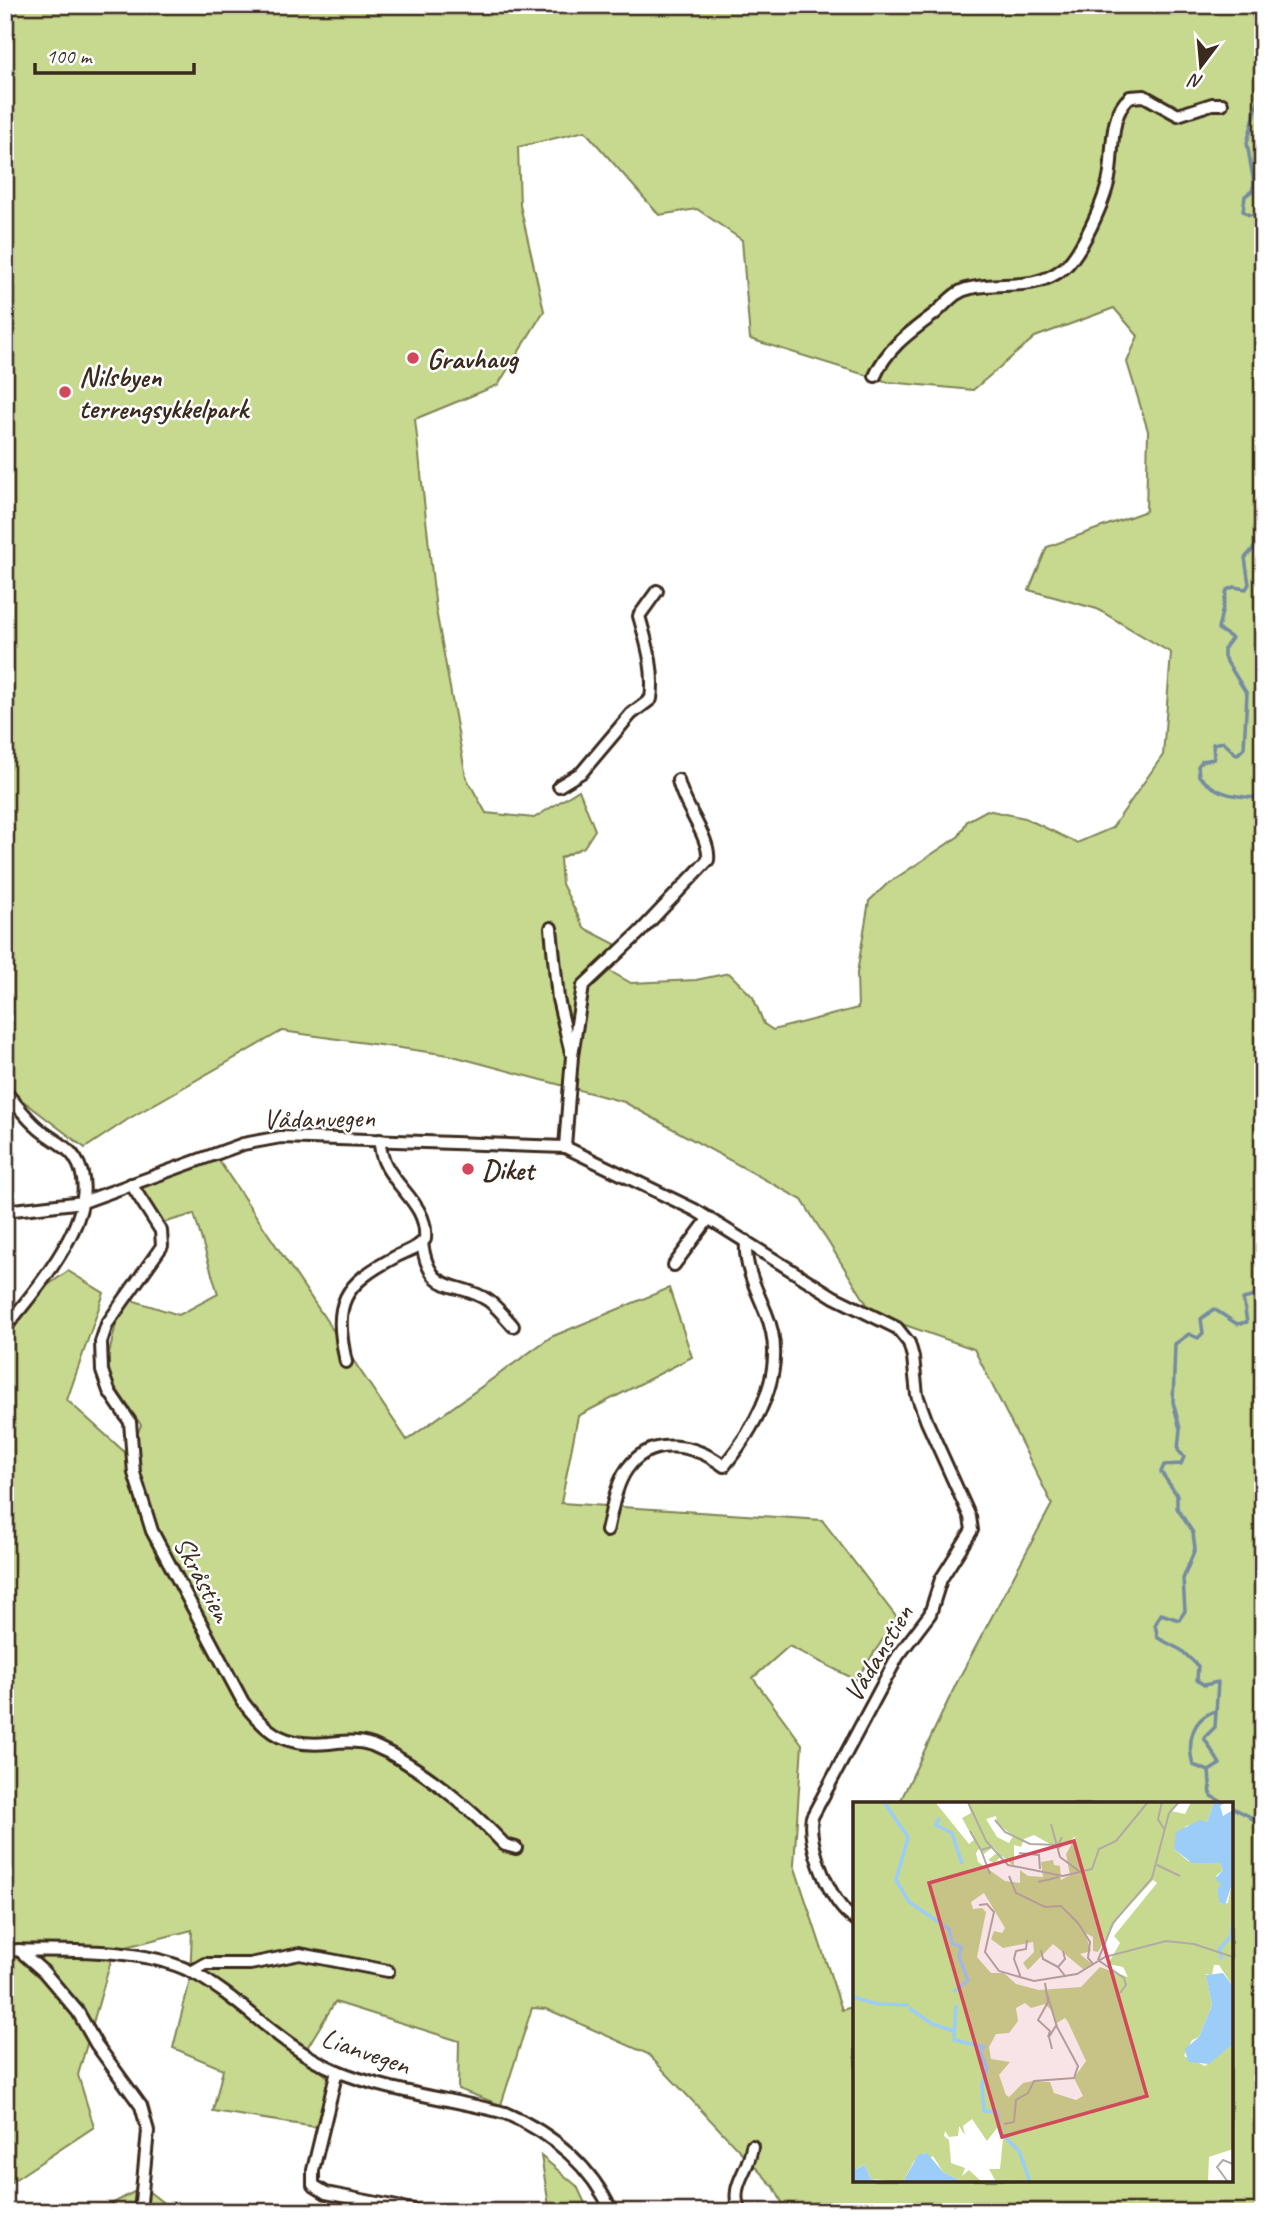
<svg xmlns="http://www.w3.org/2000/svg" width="1268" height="2217" viewBox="0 0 1268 2217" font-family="Caveat,sans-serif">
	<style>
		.green { fill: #c6d98e; stroke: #808256; stroke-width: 2; fill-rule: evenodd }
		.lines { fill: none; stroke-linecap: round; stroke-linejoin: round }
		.stream { stroke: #758ba1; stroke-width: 3.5 }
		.minor-casing { stroke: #3b2a1e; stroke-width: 16 }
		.minor { stroke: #fff; stroke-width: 10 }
		.poi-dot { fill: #d1495b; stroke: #fff; stroke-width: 2.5 }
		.labels { text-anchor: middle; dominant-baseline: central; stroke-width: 5; stroke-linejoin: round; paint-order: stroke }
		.poi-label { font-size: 28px; font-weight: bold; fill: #3b2a1e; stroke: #fff; text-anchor: start }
		.street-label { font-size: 28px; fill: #3b2a1e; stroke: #fff }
		.inset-river { fill: none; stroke: #9cccf8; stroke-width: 3.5 }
		.inset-road { fill: none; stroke: #b1aaa5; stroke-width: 2 }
		.view { fill: #d1495b; fill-opacity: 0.15; stroke: #d1495b; stroke-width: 3.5 }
		.inset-edge { fill: none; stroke: #3b2a1e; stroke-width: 3.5 }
	</style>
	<rect width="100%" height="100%" fill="#fff"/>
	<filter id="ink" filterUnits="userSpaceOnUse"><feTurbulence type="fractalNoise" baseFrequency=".0143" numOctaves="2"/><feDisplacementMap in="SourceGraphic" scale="14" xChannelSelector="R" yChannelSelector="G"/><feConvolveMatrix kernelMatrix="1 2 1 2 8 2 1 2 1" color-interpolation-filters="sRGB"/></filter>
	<g filter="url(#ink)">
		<!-- green -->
		<g class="green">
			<path d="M5,5H1258L1263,21V2212H787L774,2187L648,2054L547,2009L532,2008L501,2105L458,2089L459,2041L335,2002L302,2056L329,2078L316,2127L213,2111L223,2069L173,2048L190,1980L192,1930L114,1950L78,2075L94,2127L5,2186V1315L68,1271L104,1293L67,1400L128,1455L141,1425L105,1372L122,1297L179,1315L218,1294L194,1214L159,1224L140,1188L215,1155L407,1440L551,1337L669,1288L692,1357L578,1416L561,1503L822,1520L897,1618L856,1680L789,1646L753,1678L802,1744L794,1865L842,2010L855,2006V2180H1231V1804H899L957,1682L1052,1504L974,1349L873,1314L802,1200L624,1102L449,1055L282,1031L130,1118L85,1148L5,1087ZM585,131L659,215L697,209L742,240L750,339L888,382L973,390L1035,337L1114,308L1138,336L1127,362L1148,431L1146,511L1047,547L1029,590L1097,609L1171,653L1163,755L1112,828L1077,843L1025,818L987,810L967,821L959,836L887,884L869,901L857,973L858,1008L773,1030L764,1024L753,997L729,973L696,980L631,983L608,970L615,944L584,928L562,884L560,858L584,847L595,830L579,790L534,818L486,813L466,777L436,610L415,419L498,385L544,311L520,205L518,147Z"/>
			<path d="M541,2156L577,2186L589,2212H550Z"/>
			<path d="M143,2187L175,2212H97Z"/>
		</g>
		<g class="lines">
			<!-- stream -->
			<g class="stream">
				<path d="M1249,5L1263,41"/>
				<path d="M1263,61L1259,68V98L1247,143L1254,184L1252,191L1245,196L1243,211L1249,215L1263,213"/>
				<path d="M1261,461L1263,462"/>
				<path d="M1263,497L1259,501L1263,512"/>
				<path d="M1263,538L1245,558L1249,584L1246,589L1234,587L1227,590L1218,629L1232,638L1224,649V657L1247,694L1244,748L1237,755L1223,742L1213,744L1214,759L1202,761L1198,766L1199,776C1218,796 1237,797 1263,798"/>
				<path d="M1209,1771L1193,1765C1187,1743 1191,1719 1215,1711"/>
				<path d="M1226,1804L1211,1796L1209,1771L1220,1764L1204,1738L1215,1727L1218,1682L1204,1685L1197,1680L1198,1666L1181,1650L1158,1638L1155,1625L1161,1614L1179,1620L1185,1611L1183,1579L1195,1549L1193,1533L1177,1508V1495L1161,1472L1164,1465L1181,1464L1184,1457L1178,1450L1180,1429L1173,1402L1175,1344L1189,1334L1198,1338L1203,1333L1201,1319L1214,1309L1237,1324L1247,1322L1243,1299L1263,1294"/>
				<path d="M1231,1807L1249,1816L1263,1830"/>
			</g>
			<!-- minor casing -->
			<g class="minor-casing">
				<g id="minor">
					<path d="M875,376C887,348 909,333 933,315C946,305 953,291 971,288C1004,281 1034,292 1064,268C1081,254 1105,200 1109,178C1114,154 1108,115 1130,97L1144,96L1178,115L1212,104H1222"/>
					<path d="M559,786L582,772L631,714L651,699C655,670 647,644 639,616L657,591"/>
					<path d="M551,928L558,999L571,1053"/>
					<path d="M5,1092C16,1103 25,1117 38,1128C49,1138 67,1145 75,1158C109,1209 35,1290 5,1328"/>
					<path d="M565,1147L572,1056L583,986L639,933L708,860C711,838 683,806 678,780"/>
					<path d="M131,1184L161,1231L162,1246L107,1324L101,1342L102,1371L109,1391L130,1422L134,1473L152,1531L243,1702C268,1735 286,1747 329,1743C343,1741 358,1740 372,1745C420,1765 469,1807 505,1845L516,1848"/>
					<path d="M5,1211L83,1202L243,1144L281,1137L565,1147L695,1210L834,1297L897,1328L909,1343L913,1357L917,1395L927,1422L970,1517L972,1530L941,1579L930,1614L898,1656L812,1817C806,1842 831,1907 855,1919"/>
					<path d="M422,1243C430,1298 457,1279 489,1301C498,1308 506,1318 513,1326"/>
					<path d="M674,1265L709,1218"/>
					<path d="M346,1362C333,1302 342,1285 397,1256C407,1251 419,1248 425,1239C429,1198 379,1182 380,1140"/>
					<path d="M607,1531C612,1511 615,1486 627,1469C651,1434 696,1445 724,1466C759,1423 789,1367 766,1313C757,1290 744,1268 746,1241"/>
					<path d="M5,1950C61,1952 139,1946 190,1971C242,1998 280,2047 335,2070C384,2091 452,2099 505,2113C552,2133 590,2165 612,2212"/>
					<path d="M19,1950L44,1972L78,2012L96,2044L141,2106L148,2131L140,2212"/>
					<path d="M191,1972L205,1964H250L300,1954L388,1971"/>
					<path d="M337,2071L313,2170V2185L326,2193L423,2212"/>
					<path d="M740,2212C728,2185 750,2171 752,2146"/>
				</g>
			</g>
			<!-- minor -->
			<use href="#minor" class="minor"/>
		</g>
	</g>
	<!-- markers -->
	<g class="poi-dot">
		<circle cx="413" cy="358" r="7"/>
		<circle cx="65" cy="392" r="7"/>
		<circle cx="468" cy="1169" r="7"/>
	</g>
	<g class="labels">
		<!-- poi labels -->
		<g class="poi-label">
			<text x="427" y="358">Gravhaug</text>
			<text x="79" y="376">Nilsbyen<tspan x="79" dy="32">terrengsykkelpark</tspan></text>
			<text x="482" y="1169">Diket</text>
		</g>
		<!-- street labels -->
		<g class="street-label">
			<text transform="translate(319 1118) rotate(-1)">Vådanvegen</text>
			<text transform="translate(203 1579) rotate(62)">Skråstien</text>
			<text transform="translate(878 1653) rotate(-59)">Vådanstien</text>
			<text transform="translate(366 2051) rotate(19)">Lianvegen</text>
		</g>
	</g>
	<!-- overview -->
	<g transform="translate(853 1802)">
		<rect width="380" height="380" fill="#fff"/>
		<path d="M0,0H82L116,42L121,38L109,16L118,11L114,0H324L318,9L332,12L338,0H361L354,20L333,24L321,47L335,59L367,61L370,68L363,74L369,82L364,88L368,102L375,101L380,74V184L366,163H361L359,173L353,172L359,203L346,235L339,238L331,254L352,264L380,242V347L356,355L355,380H143L136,367H147L150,336L144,326L134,339L119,317L110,324L112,333L106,324L105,334L96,335L92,329L91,334L96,338L98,361L112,366L109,374L116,368L129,380H110L90,370L80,354L77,356L72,351L61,359L50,380L18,377L12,363L0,368ZM143,14L144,21L160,34L156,41L144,35L133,17ZM181,33L206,47L223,34L213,52L217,73L208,78L207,64L201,63L200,58L188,60L190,75L175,74L167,68V81L152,79L125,60L123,51L126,47L131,52L140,45L145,50L135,58L141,61L149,54L161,64V43L168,45L171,37ZM300,78L304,81L261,134L267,141L255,162L270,165L275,175L247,165L228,185L186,188L163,182L151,171H138L124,155L133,110L129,106L120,107L118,100L131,91L152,126L149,131L141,129L138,137L150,146L180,140L181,150L170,161L175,168L200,142L231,168L239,162L227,152L238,149L232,131L240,135V149L245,150L264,117ZM172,201L178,206L192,202L201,211L202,222L212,216L215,220L233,259L221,276L230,294L223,298L201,291L197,280L180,279L170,281L156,295L153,293L146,273L157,260L138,257L136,245L143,232L156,231L165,219L163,206Z" fill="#c6d98e" fill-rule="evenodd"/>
		<path d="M361,0H373L367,4L370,14L380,8V79L372,103L367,101L364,88L368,82L362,77L370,68L367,61H339L321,47L323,30L347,18L354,20ZM370,171L380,184V242L356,262L335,260L332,247L346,235L359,203L353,173ZM74,351L90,370L110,380H50L65,353ZM12,363L18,377L32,380H0V368Z" fill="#9cccf8"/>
		<path class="inset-river" d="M31,0L55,35L43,78L56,100L96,127L99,141L108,145L106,155L115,178L101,190M86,16L83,23L99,31L109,62M369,157L366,148L378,134L380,118M0,195L25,202L56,203M103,203L101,238L131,245L127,249L134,266L129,283L131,309L144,310L147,330L166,349L177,380M56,206L79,222L101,229"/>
		<path class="inset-road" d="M115,0L133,39L155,63L210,74L239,67L246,47L263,39L295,0M309,0L305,17L311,27M142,18L152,30L177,42L205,43L209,35M198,22L207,55L226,69M117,29L128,48M166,51L186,53L187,67M304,63L327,74M137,72L128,48L138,45M156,74L163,91L192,105L208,104L225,121L237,140L235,156L240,162M185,80L206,75M126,103L134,102L141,110L132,150L146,169L181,179L224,172L252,155L313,139L341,142L380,155M188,148L190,157L205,165M210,149L212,157L205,165L213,175M245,158L260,121L299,76L316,11L326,0M245,158L271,176L273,183L267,191M168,176L161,157L163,149L173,147L174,138M192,181L195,200L185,218L197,229L195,235M199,247L196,235L204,222M151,322L161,320L163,298L175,291L181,279L221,276L225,264L204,225L194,191M375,380L364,365L370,358L380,362"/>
		<path class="view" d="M221,39L294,294L149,335L76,81Z"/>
		<rect width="380" height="380" class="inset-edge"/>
	</g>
	<!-- margin -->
	<rect width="1268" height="2217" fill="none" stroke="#fff" stroke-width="28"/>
	<rect x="14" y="14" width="1240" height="2189" fill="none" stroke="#3b2a1e" stroke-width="2.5" filter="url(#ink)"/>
	<!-- north arrow -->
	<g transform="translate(1201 66) rotate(196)" stroke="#ffffff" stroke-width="5" paint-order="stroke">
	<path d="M0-5L12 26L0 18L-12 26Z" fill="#3b2a1e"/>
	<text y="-10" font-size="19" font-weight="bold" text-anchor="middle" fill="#3b2a1e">N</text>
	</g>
	<!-- scale -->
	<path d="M35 63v10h159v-10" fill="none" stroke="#3b2a1e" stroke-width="3.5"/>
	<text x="46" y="63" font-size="21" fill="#3b2a1e" stroke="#ffffff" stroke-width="5" paint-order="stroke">100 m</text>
</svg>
